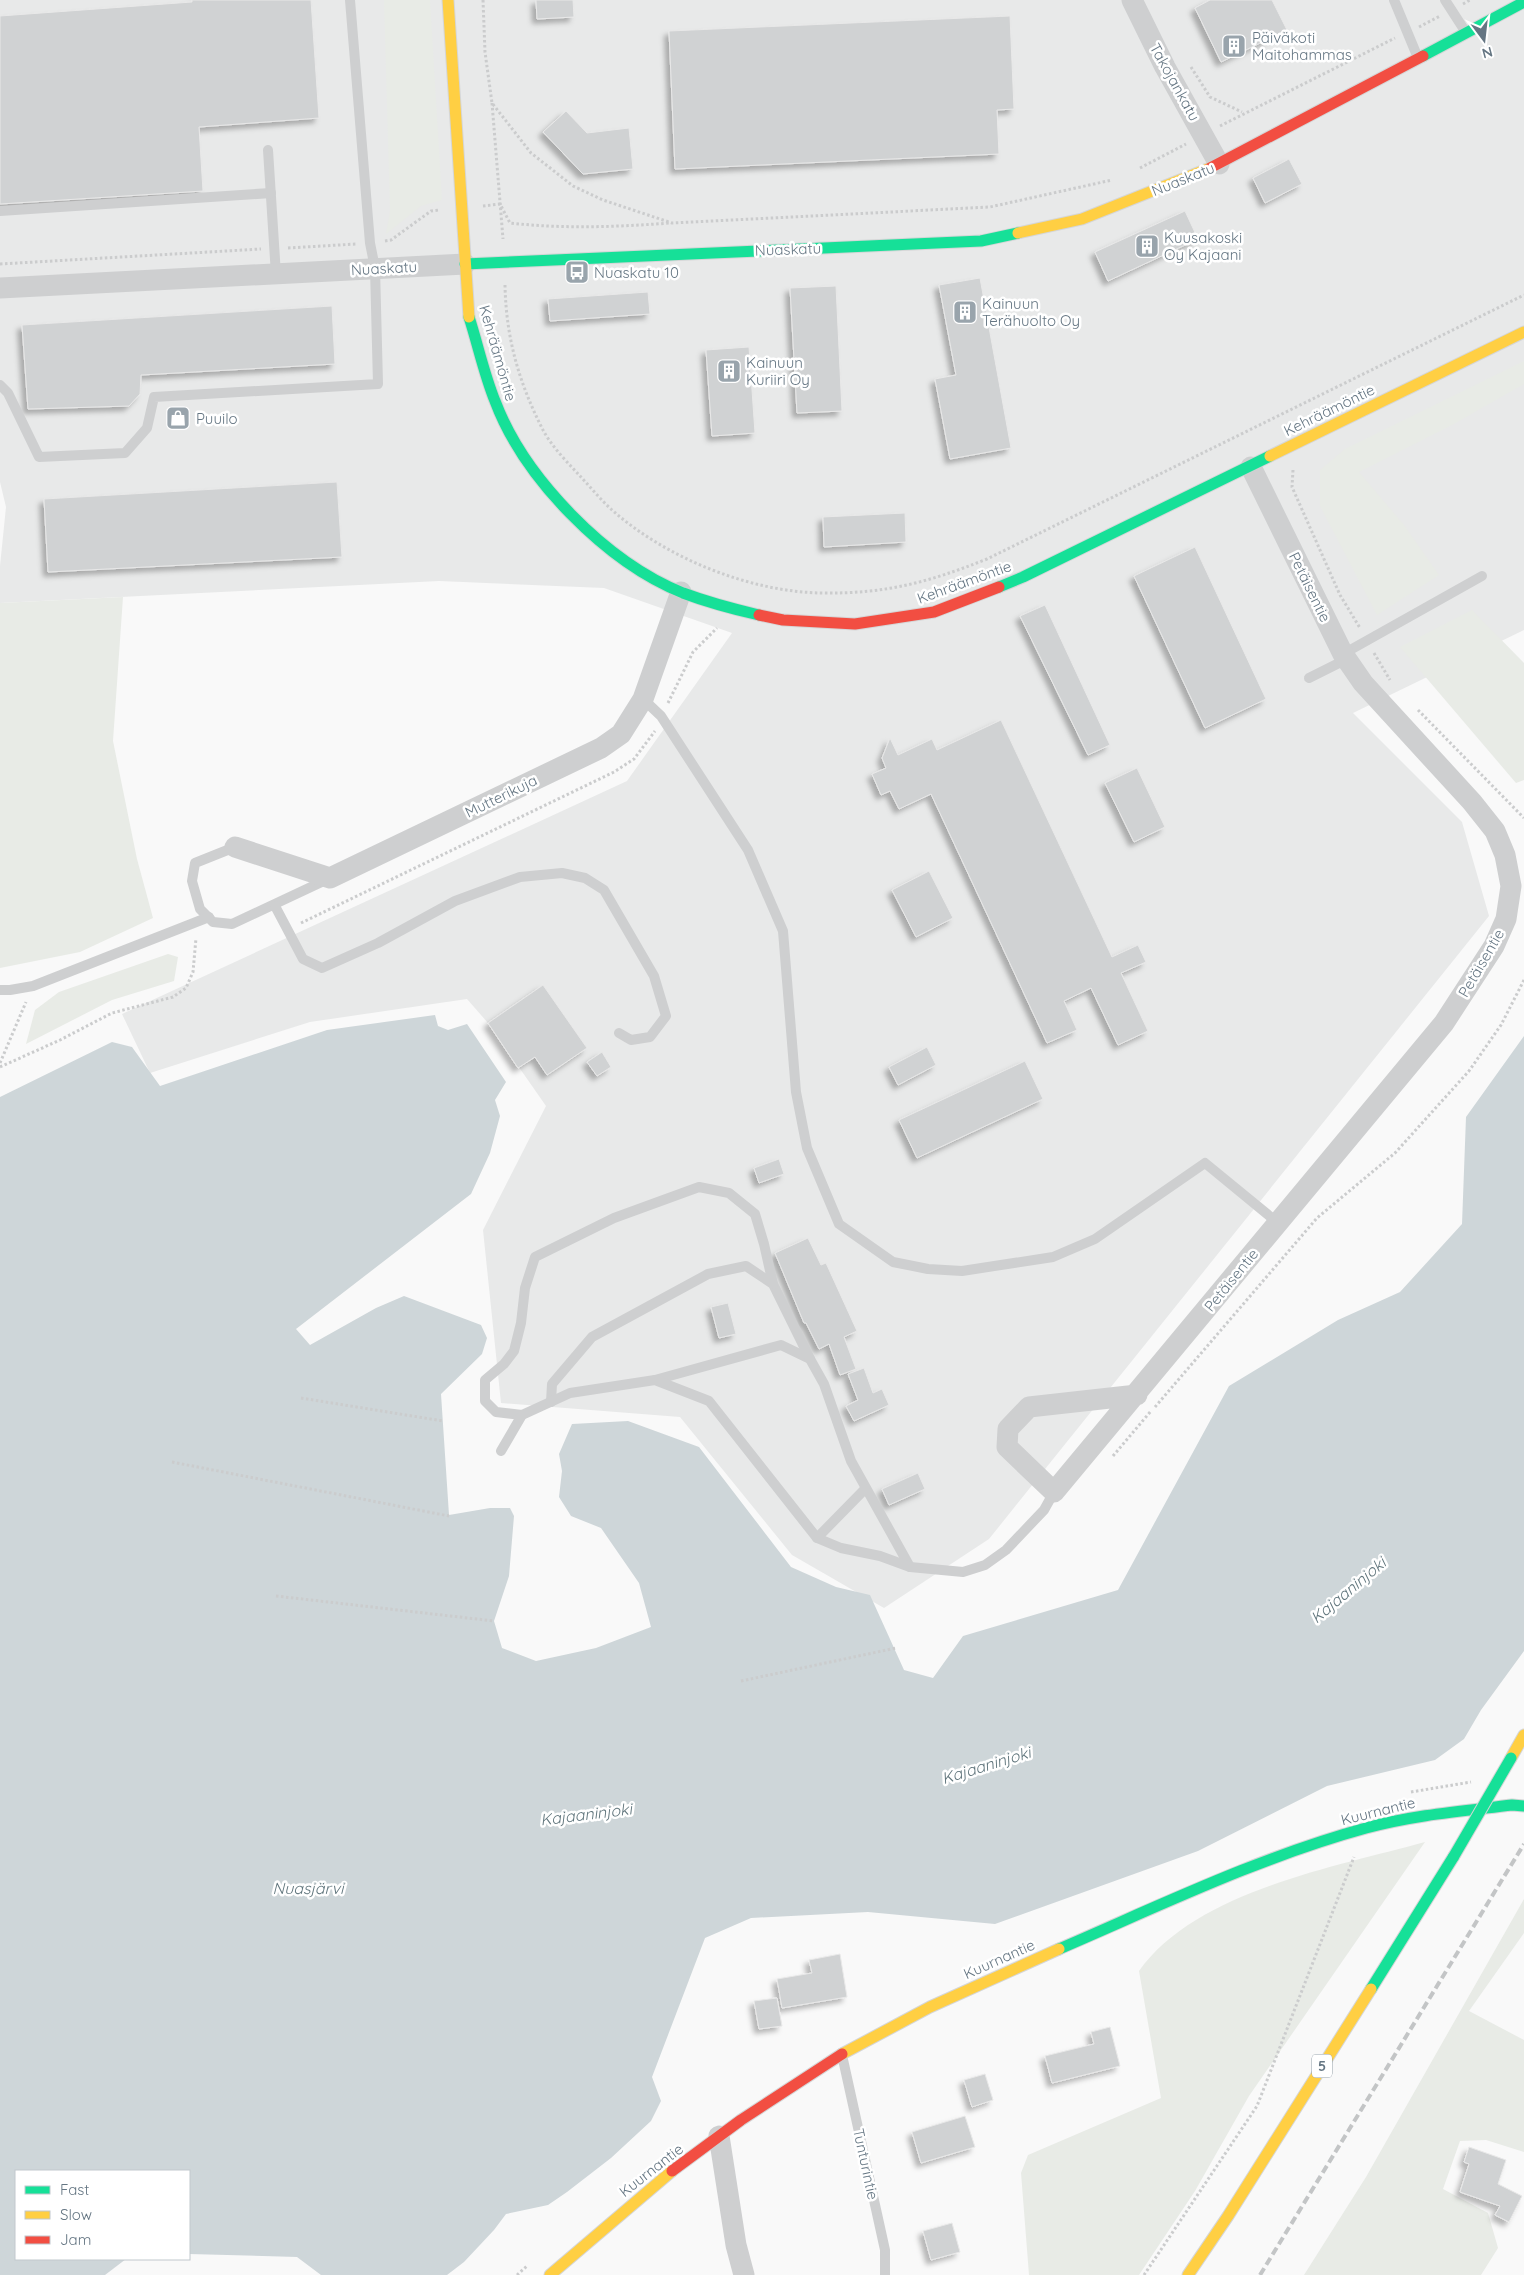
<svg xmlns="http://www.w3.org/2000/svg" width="1524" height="2275" viewBox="0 0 1524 2275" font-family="Quicksand,sans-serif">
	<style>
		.built { fill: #e8e9e9 }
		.green { fill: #e8ebe6 }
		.water { fill: #ced6d9 }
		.building { fill: #d0d2d3; stroke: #e8e8e8; filter: url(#shadow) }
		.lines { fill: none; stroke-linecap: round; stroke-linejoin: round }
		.fast-casing { stroke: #d5d6d7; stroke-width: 13 }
		.slow-casing { stroke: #d5d6d7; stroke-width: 13 }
		.jam-casing { stroke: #d5d6d7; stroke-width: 13 }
		.path { stroke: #cbcccd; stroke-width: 3; stroke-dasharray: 2.5 2.5; stroke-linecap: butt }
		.lane { stroke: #cecfd0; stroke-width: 10 }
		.street { stroke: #cecfd0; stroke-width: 21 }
		.fast { stroke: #16e098; stroke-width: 11 }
		.slow { stroke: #ffcf43; stroke-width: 11 }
		.jam { stroke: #f24e42; stroke-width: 11 }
		.rail { stroke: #c3c5c6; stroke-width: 4; stroke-dasharray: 8 4; stroke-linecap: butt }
		.fast-bridge-casing { stroke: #d5d6d6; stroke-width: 13; stroke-linecap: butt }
		.fast-bridge { stroke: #16e098; stroke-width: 11 }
		.labels { text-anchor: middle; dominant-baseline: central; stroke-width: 5; stroke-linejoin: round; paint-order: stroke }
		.shield { fill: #fff; stroke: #939fa8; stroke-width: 1 }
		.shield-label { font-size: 14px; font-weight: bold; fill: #657683 }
		.poi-label { font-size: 15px; fill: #657683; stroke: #fff; text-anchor: start }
		.street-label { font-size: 15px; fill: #657683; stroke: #fff }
		.water-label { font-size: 16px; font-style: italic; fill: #60757c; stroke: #fff }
	</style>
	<defs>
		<filter id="shadow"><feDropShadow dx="-4.5" dy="4.5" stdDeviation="2.5" flood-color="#0004"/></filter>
	</defs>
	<rect width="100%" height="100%" fill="#f9f9f9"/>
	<!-- built -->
	<path class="built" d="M0,0H1524V630L1353,713L1462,822L1489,916L989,1539L884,1608L792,1555L680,1417L501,1403L483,1230L546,1106L488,1023L467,999L310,1022L150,1073L122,1014L627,781L732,633L604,588L439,581L0,603V566L6,507L0,482Z"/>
	<!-- green -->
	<g class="green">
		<path d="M384,0H430L442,200L421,206L386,234L390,211Z"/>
		<path d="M1524,361V384L1452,425L1359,472L1404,525L1439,575L1377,615L1320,506V470L1345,449Z"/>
		<path d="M123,597L113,741L137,859L153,918L80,952L0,968V603Z"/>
		<path d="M1472,610L1524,663V780L1516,783L1400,647Z"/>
		<path d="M168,954L178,957L174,981L112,1000L26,1044L35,1010L59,992Z"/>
		<path d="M1425,1842L1249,2096L1195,2191L1139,2275H1029L1021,2173L1028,2155L1161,2098L1139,1971C1196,1891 1335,1867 1425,1842Z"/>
		<path d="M1524,1899V1933L1469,2011L1524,2040V2152L1486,2140L1460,2141L1443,2189L1488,2213L1498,2248L1481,2275H1304L1366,2177Z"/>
	</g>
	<!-- water -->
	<path class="water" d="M435,1015L438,1026L448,1030L467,1024L506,1082L495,1100L500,1116L490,1153L471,1194L296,1329L310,1345L376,1308L404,1296L481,1325L487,1338L482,1354L441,1394L449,1515L490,1508H510L514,1516L509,1576L494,1621L502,1648L536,1661L596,1648L651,1627L639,1583L601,1528L571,1516L559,1497L562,1471L559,1454L572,1424L628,1421L699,1447L791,1567L836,1587L870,1595L904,1670L933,1678L963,1636L1118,1590L1229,1386L1338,1320L1400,1292L1462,1224L1466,1117L1524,1036V1651L1481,1710L1464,1739L1435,1760L1327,1786L1198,1851L995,1924L868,1912L751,1918L705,1938L652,2077L661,2101L651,2121L611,2158L567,2192L548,2205L506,2214L494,2230L464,2262L447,2275H321L297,2257L189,2254V2171H16V2259H126L105,2275H0V1097L112,1042L132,1047L160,1086L327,1030Z"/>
	<!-- building -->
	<g class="building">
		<path d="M192,0H311L319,118L199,127L203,191L0,204V16L192,2Z"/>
		<path d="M536,0H573L574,17L537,19Z"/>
		<path d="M1210,0H1272L1287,30L1221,62L1195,8Z"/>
		<path d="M1010,16L1014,109L997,110L999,154L675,169L669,31Z"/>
		<path d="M566,111L587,133L629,128L633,169L583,174L543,132Z"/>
		<path d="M1289,159L1302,184L1265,203L1253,178Z"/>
		<path d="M1185,211L1198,239L1108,281L1095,252Z"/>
		<path d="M980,278L1011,448L950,459L935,379L956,375L939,285Z"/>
		<path d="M836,286L842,411L797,413L790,288Z"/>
		<path d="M648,292L650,314L550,321L548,299Z"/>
		<path d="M332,306L335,364L141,375L140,394L129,406L28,409L22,325Z"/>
		<path d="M749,347L755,433L712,436L706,350Z"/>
		<path d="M337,482L342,557L48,572L44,499Z"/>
		<path d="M905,513L906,542L824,547L823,517Z"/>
		<path d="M1195,547L1266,699L1205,728L1134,576Z"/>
		<path d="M1045,605L1110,745L1088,755L1020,616Z"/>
		<path d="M1001,720L1112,957L1138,945L1146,962L1121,973L1148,1031L1118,1045L1091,988L1064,1001L1077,1030L1047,1043L931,794L899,809L890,791L881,795L872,774L886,768L882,758L890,738L898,755L932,739L937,750Z"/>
		<path d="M1137,768L1165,827L1134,842L1105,783Z"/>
		<path d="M929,871L953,918L916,937L892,890Z"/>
		<path d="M543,985L587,1048L547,1075L535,1057L518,1068L488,1023Z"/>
		<path d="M927,1047L936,1065L898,1085L889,1067Z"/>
		<path d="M602,1052L611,1067L597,1076L587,1062Z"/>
		<path d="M1025,1061L1043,1099L917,1158L899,1120Z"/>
		<path d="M779,1159L784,1174L759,1183L754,1168Z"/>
		<path d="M808,1238L821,1265L826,1263L857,1331L844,1337L856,1369L840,1375L829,1344L819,1349L806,1323H804L775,1253Z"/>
		<path d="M728,1303L736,1334L719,1338L711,1307Z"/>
		<path d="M864,1368L873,1393L882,1389L889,1405L854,1421L846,1406L858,1400L848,1374Z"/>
		<path d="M918,1473L925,1489L889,1505L882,1489Z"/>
		<path d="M840,1954L847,1997L782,2008L777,1979L812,1973L809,1960Z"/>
		<path d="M777,1998L782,2026L759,2029L754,2001Z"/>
		<path d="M1110,2027L1120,2066L1052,2083L1045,2056L1094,2044L1091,2032Z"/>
		<path d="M985,2074L993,2100L972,2107L964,2080Z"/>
		<path d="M965,2116L975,2147L921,2163L912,2132Z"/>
		<path d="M1469,2147L1506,2160L1498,2184L1522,2196L1509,2222L1495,2215L1500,2206L1460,2192L1469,2164L1464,2162Z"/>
		<path d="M952,2223L960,2252L931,2260L923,2231Z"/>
	</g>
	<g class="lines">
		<!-- fast casing -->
		<g class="fast-casing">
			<g id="fast">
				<path d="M1423,56L1524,2"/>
				<path d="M465,264L981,241L1018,233"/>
				<path d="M469,317C478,345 484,374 495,401C524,478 606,562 683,593C707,602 733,609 759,615"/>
				<path d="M999,587L1023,577L1270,456"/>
				<path d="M1059,1949C1159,1906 1260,1857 1366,1828C1414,1815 1463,1811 1512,1805L1524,1806"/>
				<path d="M1371,1989L1454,1856"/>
			</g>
		</g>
		<!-- slow casing -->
		<g class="slow-casing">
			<g id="slow">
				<path d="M448,0L469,317"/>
				<path d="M1018,233L1082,219L1210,168"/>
				<path d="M1270,456L1524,332"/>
				<path d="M1511,1758L1524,1735"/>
				<path d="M842,2054L930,2007L1059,1949"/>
				<path d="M550,2275L672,2171"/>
				<path d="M1188,2275L1228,2216L1371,1989"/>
			</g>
		</g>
		<!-- jam casing -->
		<g class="jam-casing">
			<g id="jam">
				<path d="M1210,168L1423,56"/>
				<path d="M759,615L783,620L855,624L934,612L999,587"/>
				<path d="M672,2171L741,2120L842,2054"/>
			</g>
		</g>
		<!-- path -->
		<g class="path">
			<path d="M483,0L485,52L492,103L531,153L573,186L603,200L672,223L990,207L1112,180"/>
			<path d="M1463,4L1470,0"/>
			<path d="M1419,27L1440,16"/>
			<path d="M1191,67L1210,97L1242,112"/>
			<path d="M492,103L503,239"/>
			<path d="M1220,126L1395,38"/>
			<path d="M1140,168L1186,144"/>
			<path d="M483,206L500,204L510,223C564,229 616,227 670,223"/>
			<path d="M385,241L391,240L431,211L439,210"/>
			<path d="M288,248L356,244"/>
			<path d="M0,264L261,249"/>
			<path d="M505,285C506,338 519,383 543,430C552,447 568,463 581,477C591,488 601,500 612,510C666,558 750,592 822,593C886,594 929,582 987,559L1524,295"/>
			<path d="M1293,470L1292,487L1340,595L1360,628"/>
			<path d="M1374,653L1390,680"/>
			<path d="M668,703L693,652L717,628"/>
			<path d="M1418,710L1524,818"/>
			<path d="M301,923L614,772L634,759L655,731"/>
			<path d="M0,1063L26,1002"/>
			<path d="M0,1067L60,1040L112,1013L173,997L186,988L193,972L196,938"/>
			<path d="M301,1398L443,1421"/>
			<path d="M1155,1407L1317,1218L1395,1153L1469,1071L1501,1025L1524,980"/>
			<path d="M1113,1456L1151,1411"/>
			<path d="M172,1462L449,1516"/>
			<path d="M276,1596L494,1621"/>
			<path d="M741,1681L896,1648"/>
			<path d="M1411,1792L1471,1782"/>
			<path d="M517,2275L527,2266"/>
			<path d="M1144,2275L1257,2106L1354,1857"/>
		</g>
		<!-- lane -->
		<g class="lane">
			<path d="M1394,0L1418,58"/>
			<path d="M1445,0L1465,31"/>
			<path d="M268,150L276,275"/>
			<path d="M0,211L271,193"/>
			<path d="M0,385L8,393L39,457L125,453L147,428L154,397L378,384L375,268L370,243L350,0"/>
			<path d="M1343,654L1482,576"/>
			<path d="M1309,678L1347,659"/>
			<path d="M643,699L661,716L748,850L783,931L796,1092L807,1148L839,1224L893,1262L928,1269L962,1271L1053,1257L1095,1239L1205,1163L1278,1223"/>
			<path d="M235,847L195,863L192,881L200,909L213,922L232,924L328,879"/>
			<path d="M275,906L303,959L322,968L378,943L455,901L520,877L562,873L585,878L604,890L654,976L666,1016L650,1037L631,1040L619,1033"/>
			<path d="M0,990H10L33,986L209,917"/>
			<path d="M655,1380L781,1345L810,1359L824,1384L851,1461L910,1567"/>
			<path d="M551,1402L552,1384L592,1337L708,1274L746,1266L773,1284L810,1359"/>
			<path d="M522,1415L496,1412L485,1401V1380L504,1364L514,1351L521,1323L525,1288L535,1257L614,1218L699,1187L729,1193L755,1214L764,1244L773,1284"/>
			<path d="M501,1451L522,1415L570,1393L655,1380L709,1401L817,1538L841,1548L880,1556L910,1567L963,1572L985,1565L1006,1550L1044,1510L1054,1492"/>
			<path d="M817,1538L865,1489"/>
			<path d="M842,2055L885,2250V2275"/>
		</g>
		<!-- street -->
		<g class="street">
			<path d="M1132,0L1165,67L1219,164"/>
			<path d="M0,288L465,264"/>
			<path d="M235,847L330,878L601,748L621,734L643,699L681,592"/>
			<path d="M1137,1395L1029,1407L1008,1429L1007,1447L1054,1492L1444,1023L1494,946L1506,919L1511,886L1505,855L1495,831L1472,802L1363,683L1343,654L1251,467"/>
			<path d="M719,2136L736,2245L744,2275"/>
		</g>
		<!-- fast -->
		<use href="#fast" class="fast"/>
		<!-- slow -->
		<use href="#slow" class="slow"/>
		<!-- jam -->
		<use href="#jam" class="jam"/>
		<!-- rail -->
		<path class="rail" d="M1260,2275L1524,1844"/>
		<!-- fast-bridge casing -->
		<g class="fast-bridge-casing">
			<path id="fast-bridge" d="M1454,1856L1511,1758"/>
		</g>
		<!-- fast-bridge -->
		<use href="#fast-bridge" class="fast-bridge"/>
	</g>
	<!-- icons -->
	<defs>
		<g id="building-square" transform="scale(1.25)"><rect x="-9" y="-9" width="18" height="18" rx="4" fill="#99a4ac" stroke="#fff"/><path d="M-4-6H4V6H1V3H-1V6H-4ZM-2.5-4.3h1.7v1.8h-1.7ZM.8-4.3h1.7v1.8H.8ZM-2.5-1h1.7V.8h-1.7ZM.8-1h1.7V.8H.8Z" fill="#fff"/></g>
		<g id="bus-square" transform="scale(1.25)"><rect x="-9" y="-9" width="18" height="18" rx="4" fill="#99a4ac" stroke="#fff"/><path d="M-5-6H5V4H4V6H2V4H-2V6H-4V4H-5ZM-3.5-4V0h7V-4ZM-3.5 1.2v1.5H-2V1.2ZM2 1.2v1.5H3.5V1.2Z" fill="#fff"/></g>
		<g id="shop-square" transform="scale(1.25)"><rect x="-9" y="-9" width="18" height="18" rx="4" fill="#99a4ac" stroke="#fff"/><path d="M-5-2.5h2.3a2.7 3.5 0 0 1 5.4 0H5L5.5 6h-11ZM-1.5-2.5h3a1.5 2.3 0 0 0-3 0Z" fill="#fff"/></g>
	</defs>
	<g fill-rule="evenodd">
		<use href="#building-square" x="1234" y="46"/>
		<use href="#building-square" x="1147" y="246"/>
		<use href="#bus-square" x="577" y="272"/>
		<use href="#building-square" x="965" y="312"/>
		<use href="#building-square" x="729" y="371"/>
		<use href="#shop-square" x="178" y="418"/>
	</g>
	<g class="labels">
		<!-- shield labels -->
		<rect class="shield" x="1312" y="2054.5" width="20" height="23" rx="4"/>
		<g class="shield-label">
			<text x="1322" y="2066">5</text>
		</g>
		<!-- poi labels -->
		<g class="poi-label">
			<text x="1252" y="37">Päiväkoti<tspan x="1252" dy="17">Maitohammas</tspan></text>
			<text x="1164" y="237">Kuusakoski<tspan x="1164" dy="17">Oy Kajaani</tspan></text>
			<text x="594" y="272">Nuaskatu 10</text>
			<text x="982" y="303">Kainuun<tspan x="982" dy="17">Terähuolto Oy</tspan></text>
			<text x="746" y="362">Kainuun<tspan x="746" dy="17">Kuriiri Oy</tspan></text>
			<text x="196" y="418">Puuilo</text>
		</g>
		<!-- street labels -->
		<g class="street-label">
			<text transform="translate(1175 82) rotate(61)">Takojankatu</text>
			<text transform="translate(1183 179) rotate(-22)">Nuaskatu</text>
			<text transform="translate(788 249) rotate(-2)">Nuaskatu</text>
			<text transform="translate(384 268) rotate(-3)">Nuaskatu</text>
			<text transform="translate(498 353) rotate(74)">Kehräämöntie</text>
			<text transform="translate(1329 410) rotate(-26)">Kehräämöntie</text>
			<text transform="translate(964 582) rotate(-20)">Kehräämöntie</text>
			<text transform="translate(1310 587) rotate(64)">Petäisentie</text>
			<text transform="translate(501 796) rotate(-26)">Mutterikuja</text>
			<text transform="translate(1481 963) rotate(-60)">Petäisentie</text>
			<text transform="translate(1231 1280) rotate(-51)">Petäisentie</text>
			<text transform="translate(1378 1811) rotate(-14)">Kuurnantie</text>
			<text transform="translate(999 1959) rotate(-24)">Kuurnantie</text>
			<text transform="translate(866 2164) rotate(78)">Tunturintie</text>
			<text transform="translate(651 2170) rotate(-38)">Kuurnantie</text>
		</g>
		<!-- water labels -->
		<g class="water-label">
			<text transform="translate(1348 1590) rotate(-40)">Kajaaninjoki</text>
			<text transform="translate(986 1765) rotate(-17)">Kajaaninjoki</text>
			<text transform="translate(586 1814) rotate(-7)">Kajaaninjoki</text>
			<text x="308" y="1888">Nuasjärvi</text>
		</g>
	</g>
	<!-- legend -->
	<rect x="15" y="2170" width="175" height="90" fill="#ffffff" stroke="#c1c8cd"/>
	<rect x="25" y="2186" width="25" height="8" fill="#16e098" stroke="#c1c8cd"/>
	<text x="60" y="2195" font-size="15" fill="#657683">Fast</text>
	<rect x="25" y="2211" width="25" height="8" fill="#ffcf43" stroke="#c1c8cd"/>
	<text x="60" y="2220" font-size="15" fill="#657683">Slow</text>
	<rect x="25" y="2236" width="25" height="8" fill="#f24e42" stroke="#c1c8cd"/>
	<text x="60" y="2245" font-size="15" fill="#657683">Jam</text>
	<!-- north arrow -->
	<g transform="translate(1484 40) rotate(165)" stroke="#ffffff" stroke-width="4" paint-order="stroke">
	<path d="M0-4L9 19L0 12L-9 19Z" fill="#657683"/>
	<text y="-8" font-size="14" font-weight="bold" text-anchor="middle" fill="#657683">N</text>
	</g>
</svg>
